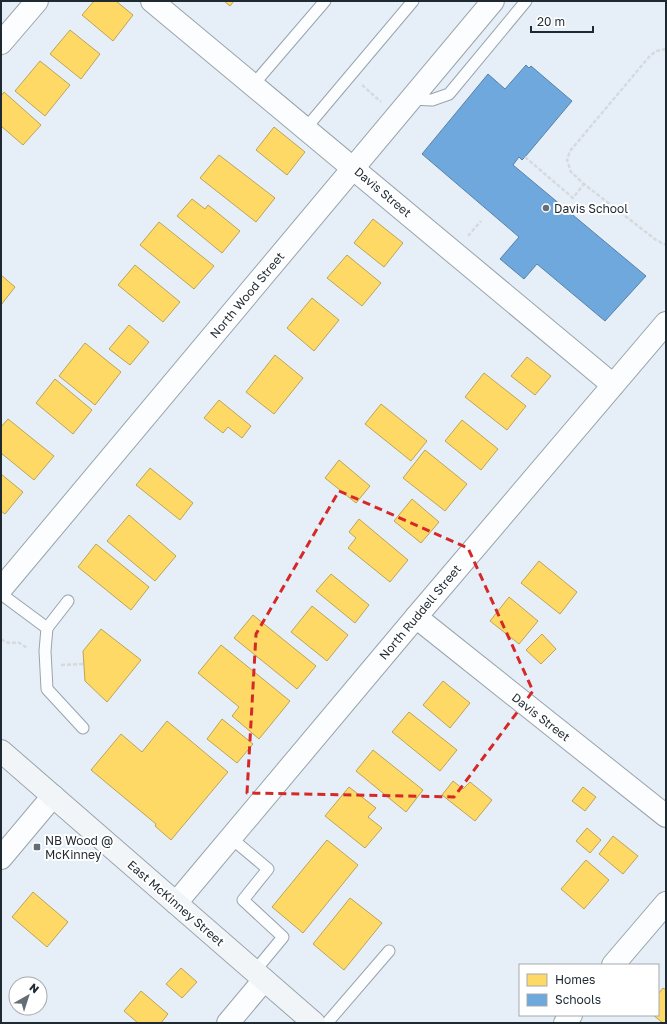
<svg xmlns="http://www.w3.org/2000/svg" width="667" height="1024" viewBox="0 0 667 1024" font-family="'Golos Text',sans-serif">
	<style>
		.homes { fill: #ffd966; stroke: #bca456 }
		.schools { fill: #6fa8dc; stroke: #5782a9 }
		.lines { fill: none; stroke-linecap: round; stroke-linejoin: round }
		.service-casing { stroke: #9aa3ac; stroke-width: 13 }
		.minor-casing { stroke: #9aa3ac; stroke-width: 24 }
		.secondary-casing { stroke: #9aa3ac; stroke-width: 24 }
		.path { stroke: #d7dadc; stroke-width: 2.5; stroke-dasharray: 4 2; stroke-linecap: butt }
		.service { stroke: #fbfdfe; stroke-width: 11 }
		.minor { stroke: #fbfdfe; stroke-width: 22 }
		.secondary { stroke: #f1f5f8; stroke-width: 22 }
		.marked { fill: none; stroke: #d62828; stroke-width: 3; stroke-dasharray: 8 5; stroke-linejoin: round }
		.poi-dot { fill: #646e77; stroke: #fff; stroke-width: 1.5 }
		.labels { text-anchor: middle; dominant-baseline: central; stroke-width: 4; stroke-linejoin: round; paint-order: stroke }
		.street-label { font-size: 12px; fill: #1e2932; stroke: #fff }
		.poi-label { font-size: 12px; fill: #1e2932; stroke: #fff; text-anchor: start }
	</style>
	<rect width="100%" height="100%" fill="#e6eff8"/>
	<!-- homes -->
	<g class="homes">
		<path d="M94,1H116L133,15L113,41L82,15Z"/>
		<path d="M224,1H234L230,6Z"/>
		<path d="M70,30L100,54L81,79L50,54Z"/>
		<path d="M40,61L70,85L45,116L15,91Z"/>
		<path d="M4,92L41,125L23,145L1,126V96Z"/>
		<path d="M274,127L305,152L287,175L256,150Z"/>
		<path d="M219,155L275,198L256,222L200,178Z"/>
		<path d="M192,199L205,209L208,205L240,231L222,253L177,216Z"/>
		<path d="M373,219L403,243L384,267L354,243Z"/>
		<path d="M159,222L214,266L194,289L140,245Z"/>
		<path d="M347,255L381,283L362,306L327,278Z"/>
		<path d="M135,265L180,302L163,322L118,285Z"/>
		<path d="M1,275L15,287L1,305Z"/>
		<path d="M312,298L339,320L314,351L287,328Z"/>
		<path d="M129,325L149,342L130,365L109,349Z"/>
		<path d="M85,343L121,372L95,405L59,376Z"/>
		<path d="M275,355L303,378L274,414L246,392Z"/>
		<path d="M527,357L551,376L535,395L511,376Z"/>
		<path d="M484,373L526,406L507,430L465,397Z"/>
		<path d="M55,379L92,410L73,434L36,403Z"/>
		<path d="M219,400L251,426L242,438L228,427L223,433L204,418Z"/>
		<path d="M381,404L427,441L411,461L365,424Z"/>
		<path d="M8,419L54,456L34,480L1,453V427Z"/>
		<path d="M462,420L498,449L481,470L445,441Z"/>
		<path d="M425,450L467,484L445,511L403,478Z"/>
		<path d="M339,460L370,486L356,503L325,478Z"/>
		<path d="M150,468L193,503L180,520L136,485Z"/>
		<path d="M1,474L23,492L5,514L1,511Z"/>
		<path d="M412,499L439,522L421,543L394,521Z"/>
		<path d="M129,515L176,556L155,581L107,541Z"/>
		<path d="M359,519L408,560L390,582L348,548L356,538L349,532Z"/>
		<path d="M96,544L149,587L131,610L78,567Z"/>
		<path d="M539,561L577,592L560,614L521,583Z"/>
		<path d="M331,574L369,605L355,623L316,591Z"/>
		<path d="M509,597L538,621L519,644L490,621Z"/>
		<path d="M312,606L348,635L327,661L291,632Z"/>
		<path d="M253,615L316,666L297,689L234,638Z"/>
		<path d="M101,629L141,660L107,702L85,681L83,651Z"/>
		<path d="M542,634L556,649L541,664L526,650Z"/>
		<path d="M221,645L290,701L259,739L232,716L239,707L198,673Z"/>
		<path d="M443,681L470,703L450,728L423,705Z"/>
		<path d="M409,712L457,750L440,771L392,732Z"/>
		<path d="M222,719L253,744L237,763L207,739Z"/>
		<path d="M167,721L228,772L171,840L155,826L156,824L91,770L121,734L142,752Z"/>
		<path d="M373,750L423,790L406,812L356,771Z"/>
		<path d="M453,781L463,789L470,782L492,800L475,821L442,795Z"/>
		<path d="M349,787L376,808L368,817L382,828L365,848L325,816Z"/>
		<path d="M583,787L596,797L585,811L572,801Z"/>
		<path d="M587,828L601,840L590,853L576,841Z"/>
		<path d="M613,836L638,856L623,874L599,854Z"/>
		<path d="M327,840L358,865L303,933L272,907Z"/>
		<path d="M586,860L609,880L584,909L561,889Z"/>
		<path d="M33,892L68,922L47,947L12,917Z"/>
		<path d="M350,898L382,923L344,970L313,944Z"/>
		<path d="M181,968L197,982L182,998L166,984Z"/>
		<path d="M663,988L666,990V1023H663L653,1015H658V994Z"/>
		<path d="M141,991L168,1014L161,1023H138L124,1011Z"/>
	</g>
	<!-- schools -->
	<path class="schools" d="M526,65L529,68L531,66L572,101L525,157L522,160L519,157L513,165L646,276L605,321L537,264L524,279L500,259L519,237L422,154L488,74L505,89Z"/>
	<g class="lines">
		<!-- service casing -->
		<g class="service-casing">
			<g id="service">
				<path d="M253,85L325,1"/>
				<path d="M411,99L432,100L449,94L526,1"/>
				<path d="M306,128L413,1"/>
				<path d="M1,594L47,628L45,651L47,689L83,728"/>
				<path d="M47,628L68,601"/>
				<path d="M231,838L268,869L243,900L283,937L254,972"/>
				<path d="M327,1023L389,951"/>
			</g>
		</g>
		<!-- minor casing -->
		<g class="minor-casing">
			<g id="minor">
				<path d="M152,1L613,385"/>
				<path d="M1,43L37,1"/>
				<path d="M1,589L493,1"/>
				<path d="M416,617L666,816"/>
				<path d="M1,858L53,796"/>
				<path d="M176,903L416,617L666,323"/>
				<path d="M613,965L666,903"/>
				<path d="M228,1023L264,980"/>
				<path d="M565,1023L571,1015"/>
			</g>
		</g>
		<!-- secondary casing -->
		<g class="secondary-casing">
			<path id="secondary" d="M1,751L314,1023"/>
		</g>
		<!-- path -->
		<g class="path">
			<path d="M666,49L656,51L649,57L570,151L567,160L571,172L584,184L656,240L666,245"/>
			<path d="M362,85L381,102"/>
			<path d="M525,157L573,198L584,184"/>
			<path d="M468,236L481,221"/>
			<path d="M1,639C7,643 10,644 18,642L27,648"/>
			<path d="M61,665L84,664"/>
		</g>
		<!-- service -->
		<use href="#service" class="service"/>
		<!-- minor -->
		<use href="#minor" class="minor"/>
		<!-- secondary -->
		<use href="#secondary" class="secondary"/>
	</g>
	<!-- marked area -->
	<path class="marked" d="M339,491L468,548L533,691L454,797L247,793L256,634Z"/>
	<!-- markers -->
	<g class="poi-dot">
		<circle cx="546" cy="208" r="4"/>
		<rect x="33" y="843" width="8" height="8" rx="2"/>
	</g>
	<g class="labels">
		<!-- street labels -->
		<g class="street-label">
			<text transform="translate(383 192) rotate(40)">Davis Street</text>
			<text transform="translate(247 295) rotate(-50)">North Wood Street</text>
			<text transform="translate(420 612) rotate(-50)">North Ruddell Street</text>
			<text transform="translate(541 717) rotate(38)">Davis Street</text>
			<text transform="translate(176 903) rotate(41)">East McKinney Street</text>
		</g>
		<!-- poi labels -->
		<g class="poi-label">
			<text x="554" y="208">Davis School</text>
			<text x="45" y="840">NB Wood @<tspan x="45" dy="14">McKinney</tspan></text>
		</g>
	</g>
	<!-- border -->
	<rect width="667" height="1024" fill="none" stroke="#1e2932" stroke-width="4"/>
	<!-- legend -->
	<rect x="519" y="964" width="140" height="52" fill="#ffffff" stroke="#a5a9ad"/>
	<rect x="527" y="974" width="20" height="12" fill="#ffd966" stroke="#a5a9ad"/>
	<text x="555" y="984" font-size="12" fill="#1e2932">Homes</text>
	<rect x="527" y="994" width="20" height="12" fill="#6fa8dc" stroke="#a5a9ad"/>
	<text x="555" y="1004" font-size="12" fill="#1e2932">Schools</text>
	<!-- north arrow -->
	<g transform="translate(28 996) rotate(39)"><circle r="19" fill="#ffffff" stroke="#a5a9ad"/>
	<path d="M0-3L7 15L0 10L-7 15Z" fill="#646e77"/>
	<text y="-6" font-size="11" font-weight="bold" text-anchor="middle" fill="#1e2932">N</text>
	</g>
	<!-- scale -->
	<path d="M531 26v6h62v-6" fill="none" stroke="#1e2932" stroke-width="2"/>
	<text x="537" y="26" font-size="12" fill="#1e2932" stroke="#ffffff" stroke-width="3" paint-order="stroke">20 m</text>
</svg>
